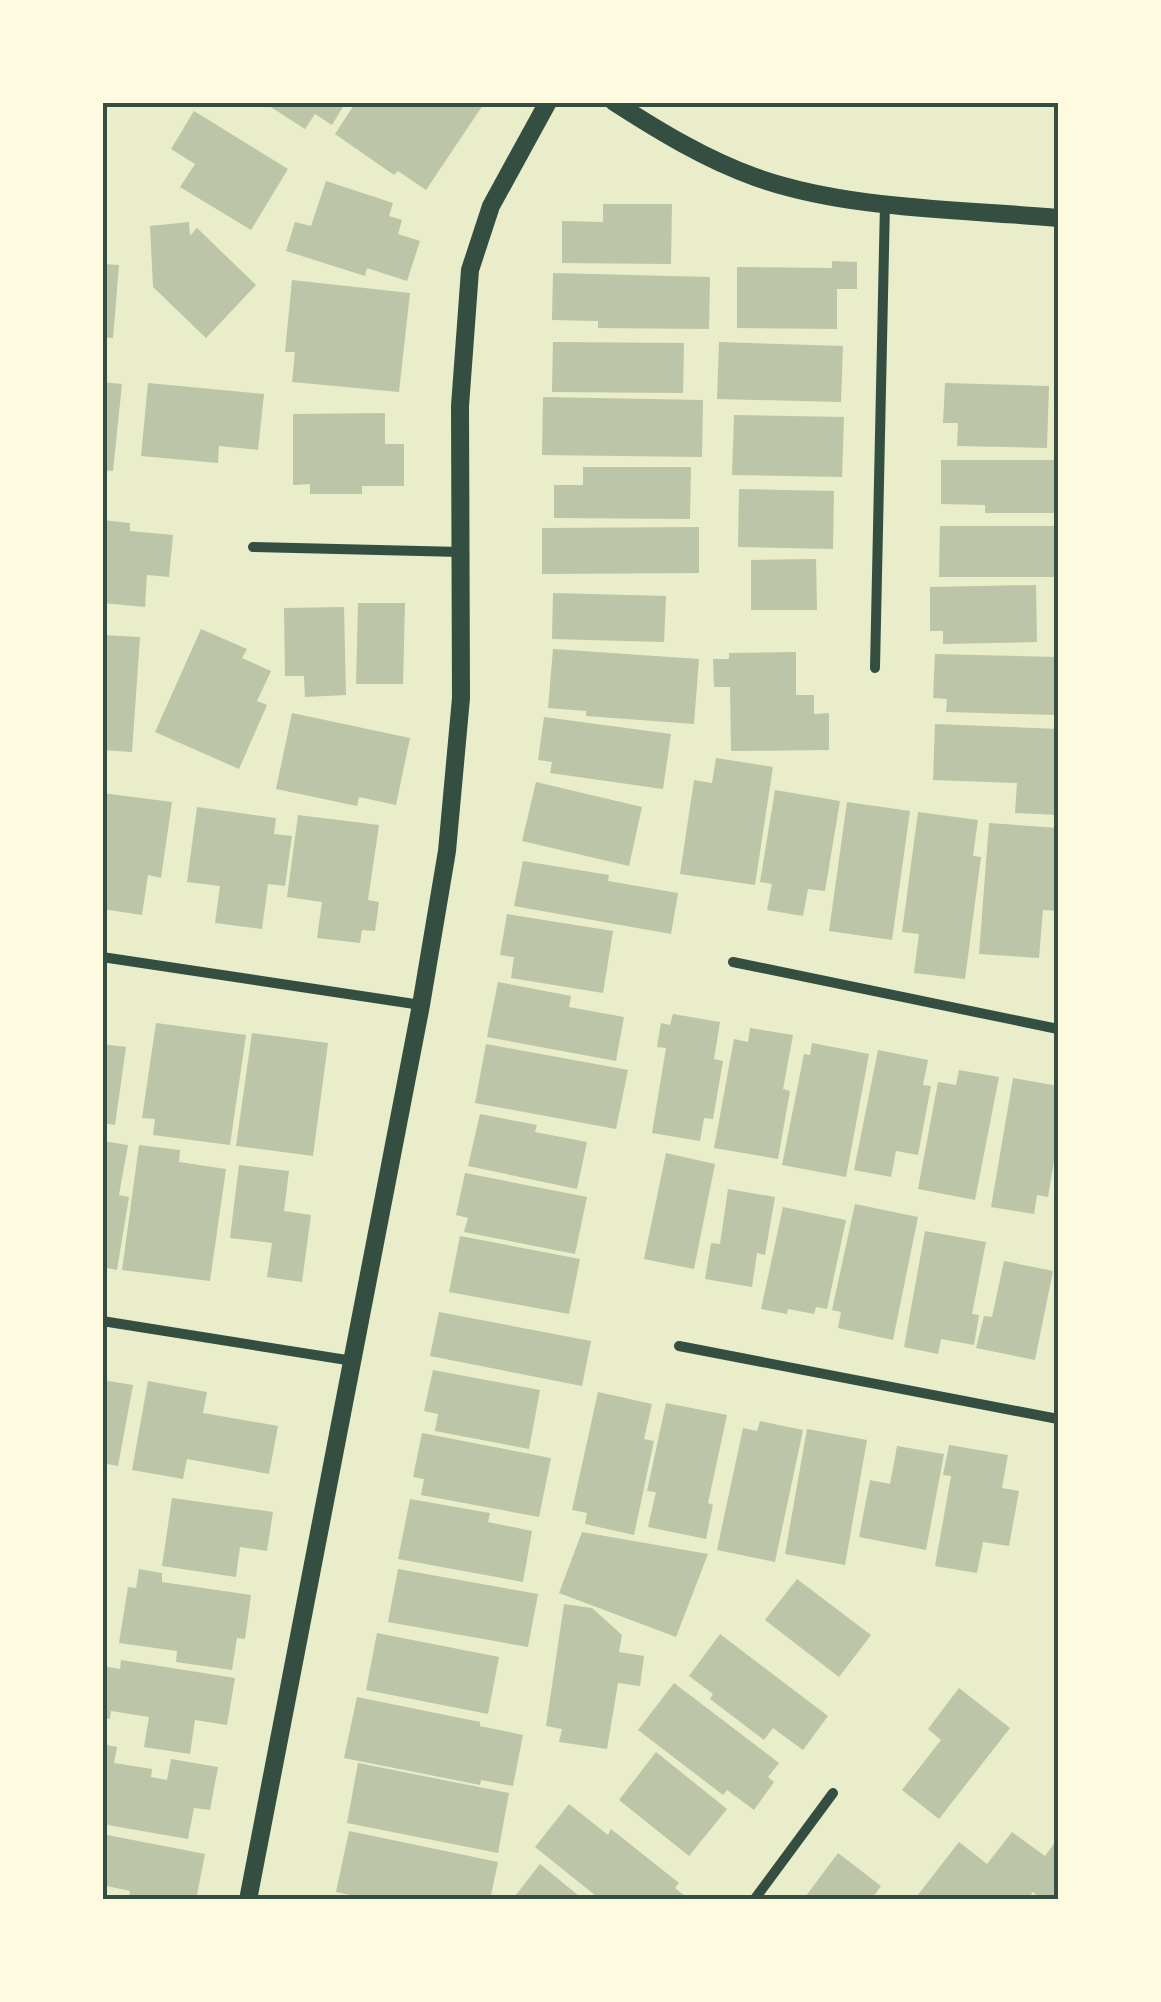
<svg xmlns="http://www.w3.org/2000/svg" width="1161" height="2002" viewBox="0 0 1161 2002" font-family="Raleway,sans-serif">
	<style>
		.building { fill: #bcc5a7 }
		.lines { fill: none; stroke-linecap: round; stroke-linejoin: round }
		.minor { stroke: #344e41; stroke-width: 10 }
		.tertiary { stroke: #344e41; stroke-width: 18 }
		.neatline { fill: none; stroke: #344e41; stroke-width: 4 }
	</style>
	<rect width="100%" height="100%" fill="#e9edc9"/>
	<!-- building -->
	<g class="building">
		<path d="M263,102H346L332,125L315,114L305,129Z"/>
		<path d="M356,102H485L426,190L398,171L394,175L335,134Z"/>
		<path d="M194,111L288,169L251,230L180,187L195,164L171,149Z"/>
		<path d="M326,181L393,203L389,216L402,220L398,234L420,241L407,281L367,268L365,276L286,251L295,222L311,226Z"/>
		<path d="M603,204H672L671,264L562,263V221L603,222Z"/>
		<path d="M189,222L190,236L197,228L256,285L206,338L153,287L150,226Z"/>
		<path d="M832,261L857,262V289H837V329L737,328V267L832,268Z"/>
		<path d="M102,264L119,265L113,338L102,337Z"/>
		<path d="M553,273L710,277L709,329L598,328V321L552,320Z"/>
		<path d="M292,280L410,293L399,392L292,382L295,352H285Z"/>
		<path d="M553,342L684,343L683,393L552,392Z"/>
		<path d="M719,342L843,346L841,402L717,399Z"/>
		<path d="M102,382L122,384L113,471L102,470Z"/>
		<path d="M148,383L264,394L258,450L219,446L218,463L141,456Z"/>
		<path d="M945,383L1049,386L1047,448L957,446L958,423H943Z"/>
		<path d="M543,397L703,400L702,457L542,455Z"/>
		<path d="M385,413V444H404V486H362V494H310V484L293,485V414Z"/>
		<path d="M734,415L844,417L842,477L732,475Z"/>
		<path d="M941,460H1058V513H985V505L941,504Z"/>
		<path d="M583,467H691L690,519L554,518V485H583Z"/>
		<path d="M739,489L834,491L833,549L738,547Z"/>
		<path d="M102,520L130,523V531L173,535L169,577L147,575L145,607L102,603Z"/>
		<path d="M940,526H1054V577H939Z"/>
		<path d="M699,527V573L542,574V528Z"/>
		<path d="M816,559L817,610H751V560Z"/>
		<path d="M1036,585L1037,642L943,644V631H930V587Z"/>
		<path d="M553,593L666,596L664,642L552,639Z"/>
		<path d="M358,603H405L403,684H356Z"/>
		<path d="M344,607L346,695L305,697L304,676H285L284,608Z"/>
		<path d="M201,629L247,649L242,658L271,671L257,701L267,705L239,769L155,732Z"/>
		<path d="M102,635L140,637L132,752L102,750Z"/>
		<path d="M553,649L699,659L694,724L586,716V711L548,708Z"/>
		<path d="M796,652V695H814V714L829,713V750L731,751L730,687H714L713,659H729V653Z"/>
		<path d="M935,654L1058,657V715L946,712L947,699L933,698Z"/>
		<path d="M292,713L410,738L396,805L359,797L357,806L276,789Z"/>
		<path d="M544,717L671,734L663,789L550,773L552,762L538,760Z"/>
		<path d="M935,724L1058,729V815L1015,813L1017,783L933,780Z"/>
		<path d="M716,758L773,767L755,885L680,874L694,780L712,783Z"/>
		<path d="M536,782L642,807L629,866L522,841Z"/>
		<path d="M775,790L840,801L825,891L808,889L803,916L767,910L772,884L760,882Z"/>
		<path d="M102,793L172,802L161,878L148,875L142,915L102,909Z"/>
		<path d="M847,802L910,811L892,940L829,931Z"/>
		<path d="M197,807L276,818L274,834L292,836L285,886L268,884L262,929L215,923L220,886L187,882Z"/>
		<path d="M918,812L978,820L973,856L981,857L965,979L914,973L919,934L902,932Z"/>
		<path d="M298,815L379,825L368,900L379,902L375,931L362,930L360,943L317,938L322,902L287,897Z"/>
		<path d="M989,823L1058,828V911L1043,910L1039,958L979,954Z"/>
		<path d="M523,861L609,875L608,881L678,893L671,934L514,906Z"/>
		<path d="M507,914L613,931L603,993L511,978L514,957L500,955Z"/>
		<path d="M498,982L571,996L569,1007L624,1017L616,1061L487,1037Z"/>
		<path d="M673,1014L720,1022L714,1059L723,1061L713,1119L704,1118L700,1141L652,1133L666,1048L657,1047L661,1023L670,1025Z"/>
		<path d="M156,1023L246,1035L230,1145L153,1135L155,1119L142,1118Z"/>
		<path d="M750,1028L793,1035L783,1089L790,1091L778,1159L714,1148L734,1039L748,1042Z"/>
		<path d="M252,1033L328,1043L313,1156L236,1146Z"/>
		<path d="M812,1043L869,1054L846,1177L782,1165L804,1054L810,1055Z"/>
		<path d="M102,1044L126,1047L115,1125L102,1123Z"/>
		<path d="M486,1044L628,1070L616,1129L475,1103Z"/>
		<path d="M878,1050L928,1060L923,1085L931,1086L918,1155L896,1151L891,1177L854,1170Z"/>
		<path d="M959,1070L999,1077L975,1200L918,1189L938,1082L956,1085Z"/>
		<path d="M1013,1078L1058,1086V1137L1048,1197L1037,1195L1034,1214L991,1207Z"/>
		<path d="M480,1114L537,1125L535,1132L587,1142L577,1189L468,1166Z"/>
		<path d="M102,1141L128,1145L119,1195L129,1197L117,1270L102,1267Z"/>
		<path d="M139,1145L180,1150L179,1162L226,1169L210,1281L122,1270Z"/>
		<path d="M666,1153L715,1164L694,1269L644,1259Z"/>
		<path d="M239,1165L289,1171L284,1211L311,1215L302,1282L267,1277L272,1243L230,1238Z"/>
		<path d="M465,1173L587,1197L575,1254L464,1232L468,1218L456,1215Z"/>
		<path d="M728,1189L775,1197L765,1255L757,1253L752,1287L705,1279L711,1243L720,1244Z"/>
		<path d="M855,1204L918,1217L893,1340L838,1328L841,1312L832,1310Z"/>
		<path d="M783,1207L846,1220L827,1309L816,1307L814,1314L788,1309L787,1314L761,1309Z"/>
		<path d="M925,1231L986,1242L972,1314L979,1315L974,1345L941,1339L938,1354L904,1347Z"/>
		<path d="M460,1236L580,1259L569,1314L449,1292Z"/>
		<path d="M1004,1261L1053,1271L1035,1360L976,1348L984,1316L992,1317Z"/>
		<path d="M439,1312L591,1341L582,1386L430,1356Z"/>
		<path d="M433,1370L540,1390L529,1449L435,1431L438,1414L424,1411Z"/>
		<path d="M102,1380L133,1385L118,1466L102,1463Z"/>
		<path d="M148,1381L207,1392L203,1413L278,1426L269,1474L187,1459L183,1479L132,1470Z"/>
		<path d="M598,1392L652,1404L644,1439L654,1441L634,1535L585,1524L587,1513L572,1510Z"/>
		<path d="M666,1403L727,1415L708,1503L713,1505L706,1539L648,1527L656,1492L647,1491Z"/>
		<path d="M760,1421L803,1430L775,1562L717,1550L743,1428L757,1431Z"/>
		<path d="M807,1429L867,1440L845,1565L785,1554Z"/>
		<path d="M422,1433L551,1458L539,1517L421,1495L424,1479L413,1477Z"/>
		<path d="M949,1445L1008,1455L1002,1488L1019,1491L1009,1546L983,1542L977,1573L935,1566L951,1476L943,1475Z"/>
		<path d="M897,1446L944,1454L926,1550L859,1537L870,1480L890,1484Z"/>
		<path d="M172,1498L273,1512L267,1551L240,1547L236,1577L162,1566Z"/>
		<path d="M410,1499L490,1513L488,1522L532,1531L523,1582L398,1559Z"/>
		<path d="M582,1532L708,1554L676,1637L559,1593Z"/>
		<path d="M139,1569L162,1573V1582L251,1595L245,1639L237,1638L232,1670L176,1662L177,1651L119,1643L128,1587L136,1588Z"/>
		<path d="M398,1569L538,1594L528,1647L388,1622Z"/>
		<path d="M797,1579L871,1635L839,1677L765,1620Z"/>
		<path d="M564,1604L592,1608L622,1635L619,1652L644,1656L640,1686L618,1683L607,1749L559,1742L562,1729L546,1726Z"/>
		<path d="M377,1633L499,1657L488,1714L366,1690Z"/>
		<path d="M720,1634L828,1716L803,1750L773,1728L764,1740L710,1699L713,1694L689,1676Z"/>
		<path d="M121,1660L235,1678L227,1725L195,1720L190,1754L144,1747L149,1717L111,1711L110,1719L102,1718V1666L120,1669Z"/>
		<path d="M674,1683L779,1763L768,1777L774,1782L754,1810L727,1790L723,1795L638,1730Z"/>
		<path d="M959,1688L1010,1728L939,1819L902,1790L941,1740L928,1729Z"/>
		<path d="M357,1697L480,1722V1726L523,1735L513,1786L481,1780L480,1785L344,1758Z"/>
		<path d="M102,1744L117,1747L114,1763L152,1769L151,1777L167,1780L171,1759L218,1767L210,1810L194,1808L188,1839L102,1824Z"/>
		<path d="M656,1752L727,1809L689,1856L619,1800Z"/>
		<path d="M358,1763L509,1793L498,1853L347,1823Z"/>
		<path d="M569,1804L608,1835L611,1829L679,1883L675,1888L690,1900H601L535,1847Z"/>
		<path d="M349,1831L498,1862L490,1900H373L336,1892Z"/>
		<path d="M1012,1832L1045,1856L1058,1838V1900H1042L1033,1892L1027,1900H914L959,1842L987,1864Z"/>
		<path d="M102,1834L205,1854L196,1900L167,1896L166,1900H128L130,1891L102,1885Z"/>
		<path d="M838,1853L881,1886L871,1900H803Z"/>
		<path d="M540,1864L584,1900H512Z"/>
	</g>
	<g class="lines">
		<!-- minor -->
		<g class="minor">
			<path d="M253,547L461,552"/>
			<path d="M875,668L885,203"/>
			<path d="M102,957L421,1005"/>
			<path d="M733,962L1058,1029"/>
			<path d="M102,1321L353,1361"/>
			<path d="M679,1346L1058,1419"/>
			<path d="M754,1900L833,1793"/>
		</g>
		<!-- tertiary -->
		<g class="tertiary">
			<path d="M614,102C659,131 705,159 755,177C848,210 961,209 1058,218"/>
			<path d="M248,1900L421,1005L447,851L461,698L460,406L470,270L491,206L548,102"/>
		</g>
	</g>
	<!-- border -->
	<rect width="1161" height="2002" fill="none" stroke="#fefae0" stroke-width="210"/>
	<rect x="105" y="105" width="951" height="1792" class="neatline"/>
</svg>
